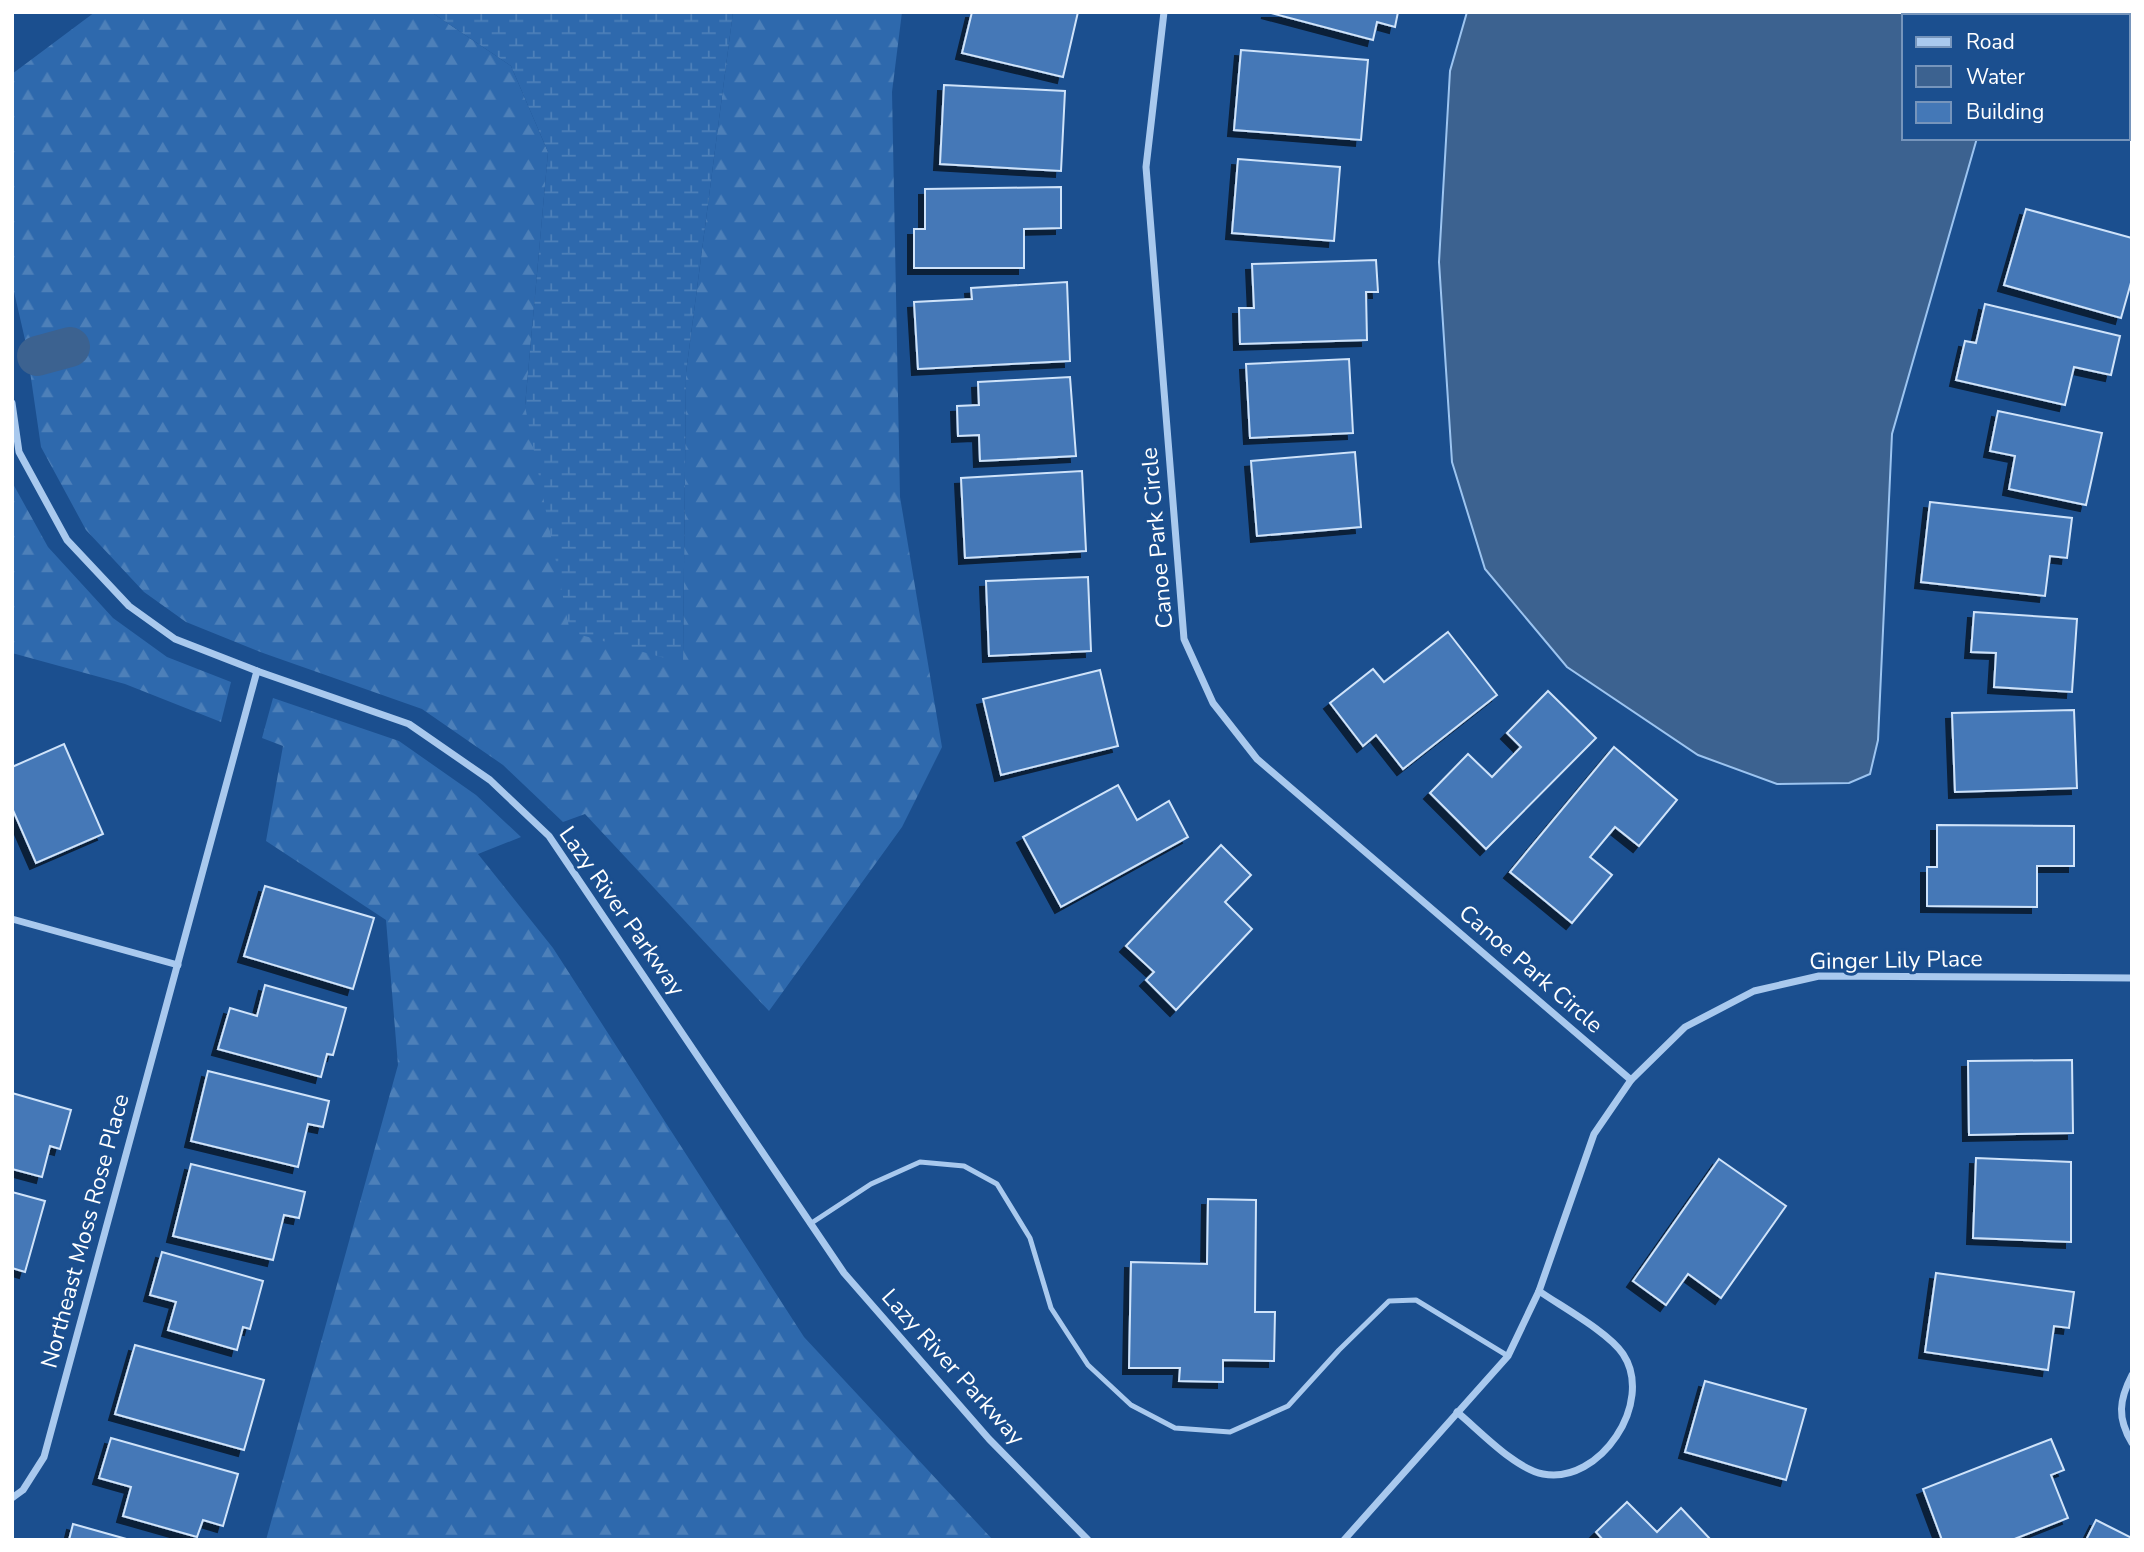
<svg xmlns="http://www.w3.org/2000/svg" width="2144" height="1552" viewBox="0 0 2144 1552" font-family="'Nunito Sans',sans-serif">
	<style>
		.forest { fill: url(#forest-firs) }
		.wetland { fill: url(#wetland-marsh) }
		.water { fill: #3c6290; stroke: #9cc4f0; stroke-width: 2 }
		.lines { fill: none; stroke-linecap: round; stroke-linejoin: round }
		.canal { stroke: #3c6290; stroke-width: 40 }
		.building { fill: #4478b7; stroke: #cfe3fa; stroke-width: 2; filter: url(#shadow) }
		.lane { stroke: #a9c9ee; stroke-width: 5 }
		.street { stroke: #a9c9ee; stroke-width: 7 }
		.labels { text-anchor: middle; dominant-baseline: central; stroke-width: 6; stroke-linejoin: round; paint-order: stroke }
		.street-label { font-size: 23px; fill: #fff; stroke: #1b4f8f }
	</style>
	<defs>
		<pattern id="forest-firs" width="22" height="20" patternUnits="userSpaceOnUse" patternTransform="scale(1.75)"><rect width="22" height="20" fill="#2e69ad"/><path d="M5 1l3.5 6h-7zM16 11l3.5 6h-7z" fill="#4d80b9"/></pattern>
		<pattern id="wetland-marsh" width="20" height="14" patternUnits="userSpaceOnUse" patternTransform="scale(1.75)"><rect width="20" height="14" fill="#2e69ad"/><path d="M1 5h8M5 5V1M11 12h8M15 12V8" fill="none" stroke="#4d80b9"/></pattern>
		<filter id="shadow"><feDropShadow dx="-6" dy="6" stdDeviation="0" flood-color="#0009"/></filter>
	</defs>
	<rect width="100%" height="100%" fill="#1b4f8f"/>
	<!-- forest -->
	<g class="forest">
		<path d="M95,12H431L511,66L548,152L525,406L683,662L686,373L733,12H902L892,92L900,497L942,747L902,827L769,1011L585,814L563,822L503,765L422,709L263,653L186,622L144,592L86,530L41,447L26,344L12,283V74Z"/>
		<path d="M12,482L48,547L113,618L167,657L231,682L221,722L125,684L12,653Z"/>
		<path d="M273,698L399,741L476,795L521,837L478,854L553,948L804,1337L993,1540H266L398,1065L386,920L266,841L283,746L262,738Z"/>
	</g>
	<!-- wetland -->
	<path class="wetland" d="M431,12H733L686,373L683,663L570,632L525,406L548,152L511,66Z"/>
	<!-- water -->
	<path class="water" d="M1467,12H2043L2046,16H1904V138H1977L1892,434L1878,740L1870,774L1849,783L1777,784L1698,755L1567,667L1485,569L1452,462L1439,262L1450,71Z"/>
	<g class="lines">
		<!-- canal -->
		<path class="canal" d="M37,356L70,347"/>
	</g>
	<!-- building -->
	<g class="building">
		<path d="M972,12H1078L1063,77L962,53Z"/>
		<path d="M1267,12H1398L1395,27L1377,22L1373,40Z"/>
		<path d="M1241,50L1368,60L1361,140L1234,130Z"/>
		<path d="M944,85L1065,91L1061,171L940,164Z"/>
		<path d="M1238,159L1340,167L1334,241L1232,233Z"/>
		<path d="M1061,187V228L1024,229V268H914V229H925V189Z"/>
		<path d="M2026,209L2132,238V279L2121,318L2004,285Z"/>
		<path d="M1376,260L1378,292H1366L1367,340L1240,344L1239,308H1254L1252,264Z"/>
		<path d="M1067,282L1070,361L918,369L914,302L972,299L971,288Z"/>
		<path d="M1985,304L2120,336L2111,375L2074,367L2065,405L1956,380L1965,341L1976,343Z"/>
		<path d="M1349,359L1353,433L1250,438L1246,364Z"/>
		<path d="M1070,377L1076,456L980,461L979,435L958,436L957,406L979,405L978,382Z"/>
		<path d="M1998,411L2102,433L2086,505L2009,489L2015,456L1990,451Z"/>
		<path d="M1355,452L1361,527L1257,536L1251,461Z"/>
		<path d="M1082,471L1086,551L965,558L961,478Z"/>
		<path d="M1930,502L2072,518L2067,558L2050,556L2045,596L1921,582Z"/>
		<path d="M1088,577L1091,651L989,656L986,581Z"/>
		<path d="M1974,612L2077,619L2072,692L1994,687L1996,653L1971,652Z"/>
		<path d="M1448,632L1497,695L1403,769L1376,735L1363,746L1330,703L1373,669L1384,682Z"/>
		<path d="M1100,670L1118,746L1001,775L983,699Z"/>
		<path d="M1548,691L1596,738L1486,849L1430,793L1468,754L1492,777L1521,747L1507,733Z"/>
		<path d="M2074,710L2077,788L1955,792L1952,713Z"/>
		<path d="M64,744L103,834L36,863L12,808V767Z"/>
		<path d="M1614,747L1677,800L1639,846L1615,827L1590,857L1612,875L1572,923L1510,872Z"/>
		<path d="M1118,785L1137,820L1169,801L1188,837L1061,907L1023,837Z"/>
		<path d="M1937,825L2074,826V866H2037V907L1927,906V867H1937Z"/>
		<path d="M1221,845L1251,875L1225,902L1252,929L1176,1010L1146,980L1154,972L1126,946Z"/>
		<path d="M265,886L374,918L353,989L244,956Z"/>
		<path d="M265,985L346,1008L333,1055L327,1054L321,1077L218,1049L230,1008L257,1016Z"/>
		<path d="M2072,1060L2073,1133L1969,1135L1968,1061Z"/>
		<path d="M208,1071L329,1101L323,1127L308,1124L298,1167L191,1141Z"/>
		<path d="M12,1093L71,1110L60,1149L50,1146L42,1177L12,1169Z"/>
		<path d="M1976,1158L2071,1162V1242L1973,1238Z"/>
		<path d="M1719,1159L1786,1206L1721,1298L1688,1274L1666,1305L1633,1281Z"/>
		<path d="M191,1164L305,1192L299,1218L284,1215L273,1260L173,1236Z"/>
		<path d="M12,1192L45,1201L25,1272L12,1268Z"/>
		<path d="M1208,1199L1256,1200L1255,1312H1275L1274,1361L1223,1360V1382L1179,1381L1180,1368H1129L1131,1262L1207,1264Z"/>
		<path d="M162,1252L263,1281L250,1329L243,1327L237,1350L168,1330L176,1302L150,1295Z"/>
		<path d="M1936,1273L2074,1292L2069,1328L2054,1326L2048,1370L1925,1352Z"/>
		<path d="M135,1345L264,1380L244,1450L115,1414Z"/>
		<path d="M1705,1381L1806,1409L1786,1480L1685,1452Z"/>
		<path d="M111,1438L238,1474L223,1526L203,1520L197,1537L123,1516L131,1487L99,1478Z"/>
		<path d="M2051,1439L2064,1470L2051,1475L2068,1518L2012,1540H1942L1923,1489Z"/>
		<path d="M1627,1502L1657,1532L1681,1508L1711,1540H1603L1596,1532Z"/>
		<path d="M2096,1520L2132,1538V1540H2086Z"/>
		<path d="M73,1524L130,1540H69Z"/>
	</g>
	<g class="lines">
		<!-- lane -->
		<path class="lane" d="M810,1224L871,1184L920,1162L964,1166L997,1184L1030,1238L1051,1308L1088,1365L1131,1405L1175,1428L1230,1432L1288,1406L1339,1350L1389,1301L1416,1300L1508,1356"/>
		<!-- street -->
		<g class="street">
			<path d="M1164,12L1146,167L1184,639L1213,703L1257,759L1631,1080"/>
			<path d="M12,403L19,452L67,540L129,606L175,639L257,671L409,724L490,780L549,836L844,1273L989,1439L1088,1540"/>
			<path d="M12,919L178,965"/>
			<path d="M2132,1375C2119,1400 2117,1418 2132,1443"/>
			<path d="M1457,1412C1480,1431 1514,1468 1543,1474C1600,1485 1655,1402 1623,1354C1608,1332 1562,1307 1539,1291"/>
			<path d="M12,1498L23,1490L44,1457L257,671"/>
			<path d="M1344,1540L1508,1356L1539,1291L1594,1134L1631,1080L1685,1027L1754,991L1819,976L2132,978"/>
		</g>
	</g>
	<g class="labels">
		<!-- street labels -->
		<g class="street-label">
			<text transform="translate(1157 538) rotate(-95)">Canoe Park Circle</text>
			<text transform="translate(622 911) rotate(55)">Lazy River Parkway</text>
			<text transform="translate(1896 960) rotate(-1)">Ginger Lily Place</text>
			<text transform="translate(1531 969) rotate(41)">Canoe Park Circle</text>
			<text transform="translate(85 1231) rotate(-75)">Northeast Moss Rose Place</text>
			<text transform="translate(953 1367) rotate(48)">Lazy River Parkway</text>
		</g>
	</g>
	<!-- border -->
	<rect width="2144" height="1552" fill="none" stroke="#ffffff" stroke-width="28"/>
	<!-- legend -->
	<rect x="1902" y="14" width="228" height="126" fill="#1b4f8f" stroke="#7695bc" stroke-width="2"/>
	<rect x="1916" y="37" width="35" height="10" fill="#a9c9ee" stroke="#7695bc" stroke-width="2"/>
	<text x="1966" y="49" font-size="21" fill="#ffffff">Road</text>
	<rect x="1916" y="66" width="35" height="21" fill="#3c6290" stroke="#7695bc" stroke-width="2"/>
	<text x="1966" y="84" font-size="21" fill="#ffffff">Water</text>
	<rect x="1916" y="102" width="35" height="21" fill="#4478b7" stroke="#7695bc" stroke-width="2"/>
	<text x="1966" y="119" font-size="21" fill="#ffffff">Building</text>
</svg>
